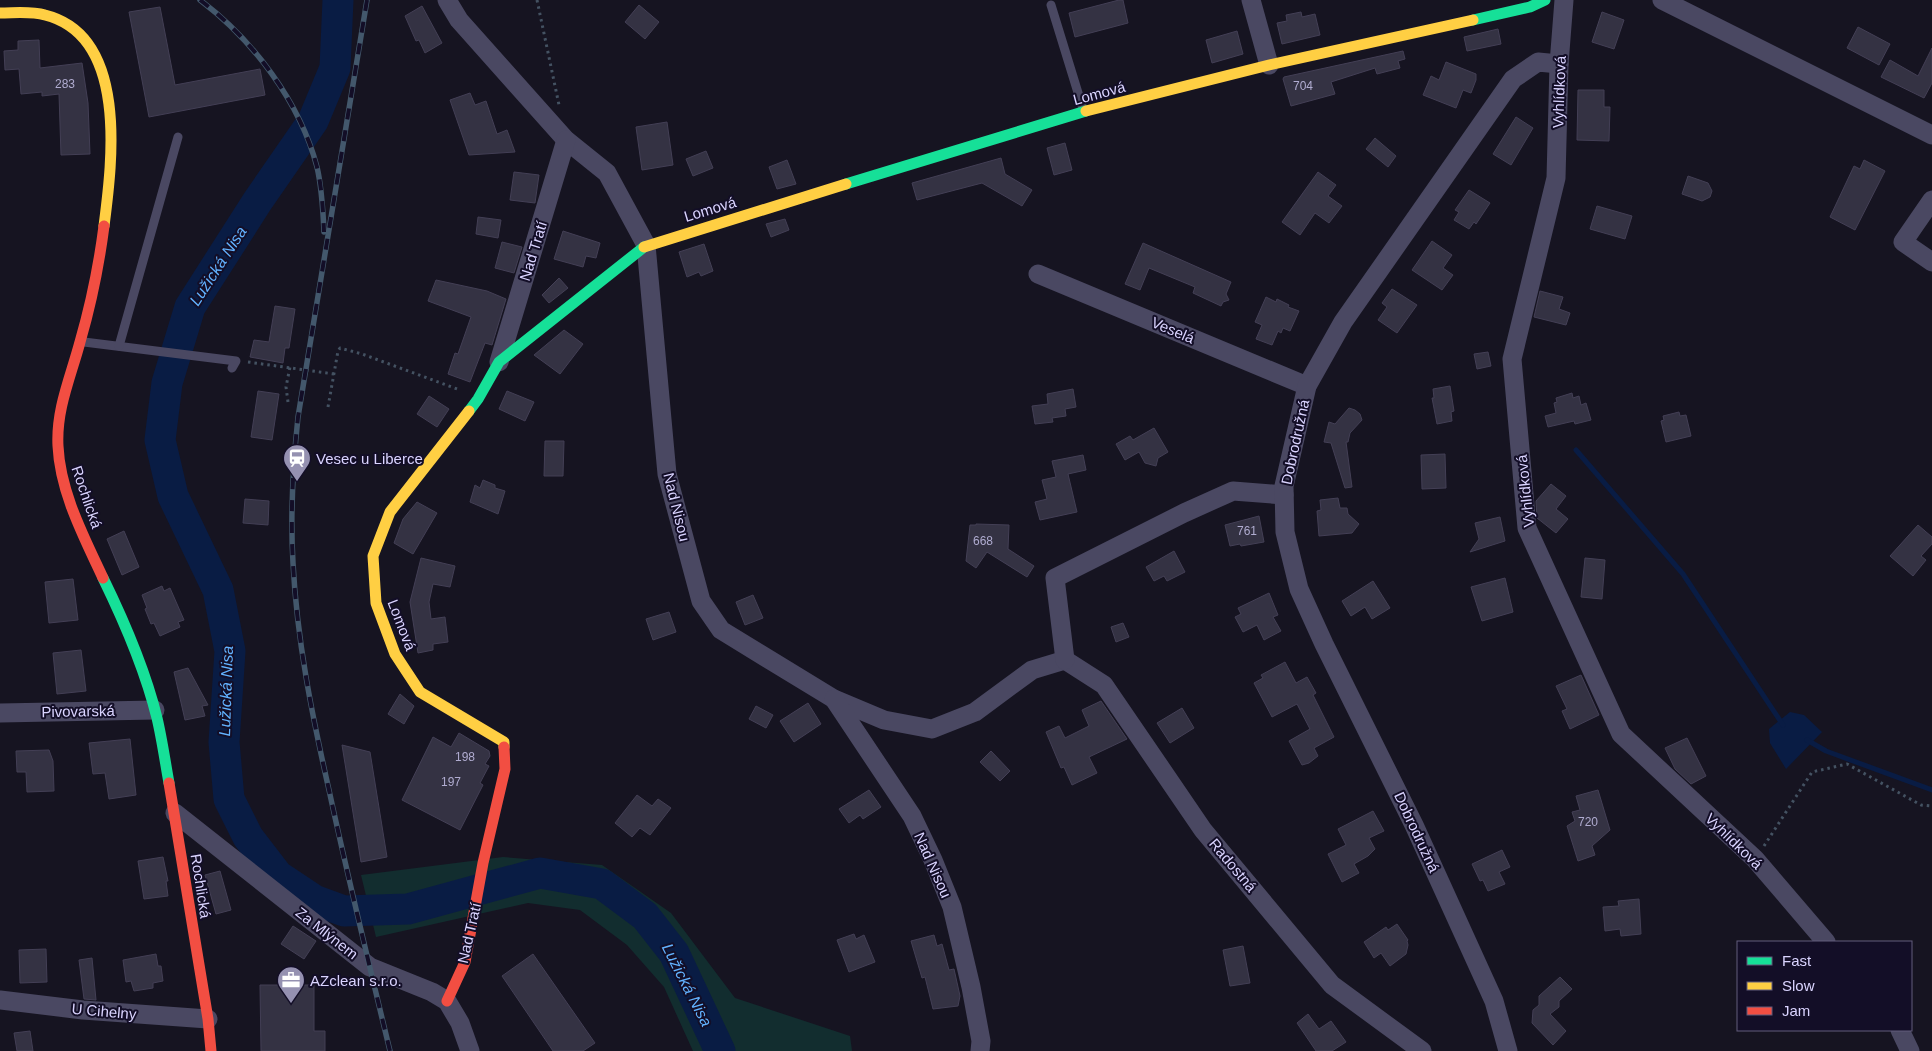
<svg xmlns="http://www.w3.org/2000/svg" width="1932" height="1051" viewBox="0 0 1932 1051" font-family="Arial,sans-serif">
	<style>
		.green { fill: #122d2f }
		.water { fill: #091c44 }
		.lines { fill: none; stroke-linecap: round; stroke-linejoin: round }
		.stream { stroke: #091c44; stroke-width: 5 }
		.river { stroke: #091c44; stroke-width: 31 }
		.building { fill: #343243; stroke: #433f55 }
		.path { stroke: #445262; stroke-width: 3; stroke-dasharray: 2.5 4; stroke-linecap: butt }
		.lane { stroke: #4a4862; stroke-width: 9 }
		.street { stroke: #4a4862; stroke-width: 19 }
		.fast { stroke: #16e098; stroke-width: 11 }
		.slow { stroke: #ffcf43; stroke-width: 11 }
		.jam { stroke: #f24e42; stroke-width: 11 }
		.rail-casing { stroke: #43586c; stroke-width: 5.5 }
		.rail { stroke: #130e27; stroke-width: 4; stroke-dasharray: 11; stroke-linecap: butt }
		.labels { text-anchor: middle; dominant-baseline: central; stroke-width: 4; stroke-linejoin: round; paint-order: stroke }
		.number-label { font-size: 12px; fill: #b0acd0 }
		.street-label { font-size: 15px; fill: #dad4ff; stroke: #130e27 }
		.poi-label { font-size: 15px; fill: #dad4ff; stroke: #130e27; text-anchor: start }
		.water-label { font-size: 16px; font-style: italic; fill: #62b2ff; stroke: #130e27 }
	</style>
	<rect width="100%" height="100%" fill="#161421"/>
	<!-- green -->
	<path class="green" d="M503,857L602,865L671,913L735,998L850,1036L852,1051H693L664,987L627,945L580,910L528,903L376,937L361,875Z"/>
	<!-- water -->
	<path class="water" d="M1790,712L1804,715L1822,732L1786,769L1770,743L1769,729Z"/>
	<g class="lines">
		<!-- stream -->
		<g class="stream">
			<path d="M1576,450L1683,574L1783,725"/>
			<path d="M1807,740L1826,751L1932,790"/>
		</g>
		<!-- river -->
		<path class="river" d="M338,0L335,68L313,121L257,202L190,307L167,383L160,440L173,496L218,590L230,651L224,742L229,799L248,837L278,876L314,900L344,911L408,909L540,873L602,884L645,916L674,953L720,1051"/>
	</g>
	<!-- building -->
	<g class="building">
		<path d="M1119,0H1123L1128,23L1075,37L1069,13Z"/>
		<path d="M639,5L659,22L645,39L625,22Z"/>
		<path d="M422,6L442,43L425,53L419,40L416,41L405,16Z"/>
		<path d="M160,7L175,85L260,69L265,95L149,117L129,12Z"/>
		<path d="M1301,12L1302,17L1315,14L1320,35L1282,44L1277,23L1287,21L1286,15Z"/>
		<path d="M1602,12L1624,20L1614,49L1592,42Z"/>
		<path d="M1858,27L1890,44L1879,65L1847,48Z"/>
		<path d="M1498,29L1501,44L1467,51L1464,37Z"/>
		<path d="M1237,31L1243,54L1212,63L1206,40Z"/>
		<path d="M39,40L40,68L82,63L88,103L90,154L61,155L59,94L42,96V92L21,94L19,69L5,70L4,51L18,50V41Z"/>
		<path d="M1932,48V83L1924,98L1881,77L1890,60L1918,76Z"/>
		<path d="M1403,51L1405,59L1398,61L1400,68L1377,74L1375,68L1331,82L1335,94L1291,106L1283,79L1284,77Z"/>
		<path d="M1446,62L1476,74V80L1471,93L1463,90L1456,108L1423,95L1431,76L1439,80Z"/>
		<path d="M1578,90H1604V107H1610L1609,141L1577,140Z"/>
		<path d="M470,93L475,105L486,101L497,134L507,130L515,152L469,155L450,100Z"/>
		<path d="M1516,117L1533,128L1511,165L1493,154Z"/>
		<path d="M667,122L673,165L642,170L636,127Z"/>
		<path d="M1375,138L1396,156L1388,167L1366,149Z"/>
		<path d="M1065,143L1072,170L1054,175L1047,148Z"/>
		<path d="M706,151L713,168L693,176L686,159Z"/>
		<path d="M1001,158L1005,174L1032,190L1022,206L982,183L917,200L912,183Z"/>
		<path d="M787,160L796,184L777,189L769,167Z"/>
		<path d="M1864,160L1885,171L1855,230L1830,217L1854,166L1860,169Z"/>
		<path d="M514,172L539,175L535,203L510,200Z"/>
		<path d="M1318,172L1336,185L1328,196L1342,206L1329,223L1315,213L1300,235L1282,222Z"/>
		<path d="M1688,176L1708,183L1712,191L1710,197L1702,201L1682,194Z"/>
		<path d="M1469,190L1490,203L1476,224L1474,222L1469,229L1454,220L1459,212L1455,210Z"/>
		<path d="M1597,206L1632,216L1625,239L1590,229Z"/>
		<path d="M478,217L501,220L498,238L476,234Z"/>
		<path d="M785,219L789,230L771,237L766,224Z"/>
		<path d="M563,231L600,243L596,258L586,256L583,267L554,259Z"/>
		<path d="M1432,241L1452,255L1443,268L1453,275L1442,290L1412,270Z"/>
		<path d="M502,242L522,247L514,273L495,268Z"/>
		<path d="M1143,243L1231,282L1226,294L1229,300L1223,302L1221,306L1193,293L1195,287L1149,268L1140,290L1125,284Z"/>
		<path d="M704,244L713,271L701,276L699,272L687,277L679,252Z"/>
		<path d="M559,278L568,288L549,303L542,295Z"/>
		<path d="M436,280L487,291L506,299L492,345L485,343L470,382L448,374L455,353L458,354L471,317L428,301Z"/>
		<path d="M1392,289L1417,305L1397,333L1378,320L1387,307L1382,303Z"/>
		<path d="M1540,291L1563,297L1559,309L1570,313L1566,325L1534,317Z"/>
		<path d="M1266,297L1276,302L1277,299L1289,305L1288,307L1299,311L1290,331L1283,328L1281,333L1278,331L1272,345L1256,339L1262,325L1255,322Z"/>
		<path d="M275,306L295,309L289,348H285L283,363L250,357L254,340L269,342Z"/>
		<path d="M564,330L583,344L560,374L534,355Z"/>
		<path d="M1488,352L1491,366L1477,369L1474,354Z"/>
		<path d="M1450,386L1454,411L1451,412L1452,421L1437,424L1432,398H1434L1433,389Z"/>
		<path d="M1073,389L1076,407L1065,409L1066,416L1052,418L1053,422L1035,424L1032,406L1048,404L1047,394Z"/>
		<path d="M258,391L279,394L272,440L251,437Z"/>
		<path d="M507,391L534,402L525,421L499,409Z"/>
		<path d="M1572,393L1573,398L1579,396L1581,405L1586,403L1591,420L1575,424L1574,421L1548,427L1545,416L1556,413L1554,403L1557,402L1556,398Z"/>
		<path d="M429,396L449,409L437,427L417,414Z"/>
		<path d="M1349,408L1355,410L1360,414L1362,420L1350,433L1348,442H1346L1352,487L1345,488L1331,443L1324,442L1329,422L1335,424Z"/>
		<path d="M1679,412L1680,416L1686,415L1691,436L1666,442L1661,421L1664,420L1663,416Z"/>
		<path d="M1154,428L1168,452L1158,458L1156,466L1145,463L1139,452L1125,460L1116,444L1130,436L1133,440Z"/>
		<path d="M545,441H564L563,476H544Z"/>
		<path d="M1445,454L1446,488L1422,489L1421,455Z"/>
		<path d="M1083,455L1086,470L1068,474L1077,512L1040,520L1035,502L1047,499L1042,480L1056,477L1052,461Z"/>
		<path d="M483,480L495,485V488L505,491L498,514L470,502L475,485L480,488Z"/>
		<path d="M1551,484L1566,496L1556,509L1568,519L1556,533L1537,518L1536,501Z"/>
		<path d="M1338,498L1340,508H1347L1348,514L1359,524L1352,533L1319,536L1317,511L1321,510L1320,500Z"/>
		<path d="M245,499L269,501L268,525L243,523Z"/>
		<path d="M417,502L437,513L413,554L394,543L403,519Z"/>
		<path d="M1259,516L1264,542L1241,546L1240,544L1230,546L1225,525Z"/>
		<path d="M1500,517L1505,541L1470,552L1479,539L1475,523Z"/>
		<path d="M976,524L1009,525L1008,549L1034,566L1027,577L987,552L976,568L966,561L970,525H976Z"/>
		<path d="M1918,525L1932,537V544L1921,556L1926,560L1913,576L1890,556Z"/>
		<path d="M124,531L139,567L122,575L107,539Z"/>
		<path d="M1174,551L1185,572L1167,581L1164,576L1154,581L1146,567Z"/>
		<path d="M421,558L455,566L450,587L433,584L429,602L431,619L445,617L448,642L433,644V650L418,653L410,602Z"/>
		<path d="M1585,558L1605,560L1602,599L1581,597Z"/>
		<path d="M1505,578L1513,612L1482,621L1471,587Z"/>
		<path d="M73,579L78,620L49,623L45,582Z"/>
		<path d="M1373,581L1390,608L1372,619L1365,607L1351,616L1342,601Z"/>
		<path d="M162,586L164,591L170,588L184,620L178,622L180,627L160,636L154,623L151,624L145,609L147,608L142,595Z"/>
		<path d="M1269,593L1278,615L1273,617L1281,631L1264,640L1257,625L1243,632L1235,617L1241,614L1238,608Z"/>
		<path d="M753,595L763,618L745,625L736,602Z"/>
		<path d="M669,612L676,632L653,640L646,619Z"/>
		<path d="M1123,623L1129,637L1116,642L1111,627Z"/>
		<path d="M81,650L86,691L57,694L53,653Z"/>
		<path d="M1285,662L1296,683L1307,677L1316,693L1313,695L1334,737L1314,748L1318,756L1309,763L1302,765L1289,741L1310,729L1297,704L1272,717L1254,683L1263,678L1261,675Z"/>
		<path d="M188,668L208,705L202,706L205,716L185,720L174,672Z"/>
		<path d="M1581,675L1599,715L1570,729L1562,711L1567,709L1556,686Z"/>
		<path d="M400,694L414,706L404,724L388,714Z"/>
		<path d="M1101,701L1127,739L1089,757L1097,773L1072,785L1064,767L1061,768L1046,732L1059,726L1065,738L1089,726L1082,710Z"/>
		<path d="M808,703L821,724L794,742L780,721Z"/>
		<path d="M756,706L773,715L766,728L749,719Z"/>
		<path d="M1182,708L1194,728L1170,743L1157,723Z"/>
		<path d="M459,733L489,751L490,756L485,764L489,766L480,783L483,785L460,830L402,800L433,737L451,747Z"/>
		<path d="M1687,738L1706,776L1691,784L1675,769L1665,748Z"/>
		<path d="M130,739L136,795L109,799L105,773L93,774L89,743Z"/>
		<path d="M342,745L370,752L387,857L361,862Z"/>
		<path d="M49,750L53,761L54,791L27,792L26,772H17L16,751Z"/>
		<path d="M991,751L1010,771L1000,781L980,762Z"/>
		<path d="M869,790L881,807L863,819L860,815L849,823L839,809Z"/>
		<path d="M1598,790L1610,830L1592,846L1595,855L1578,861L1567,826L1575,821L1572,812L1580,810L1576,796Z"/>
		<path d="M637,795L652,806L658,799L671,808L650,835L640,828L632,837L615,823Z"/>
		<path d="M1373,811L1384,831L1369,838L1375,849L1368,856L1354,864L1359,873L1342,882L1328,854L1346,845L1338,829Z"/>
		<path d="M1502,850L1510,867L1499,872L1505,884L1488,891L1483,880L1480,881L1472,864Z"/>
		<path d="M163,857L168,881H166L168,896L144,899L138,861Z"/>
		<path d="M220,871L231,910L216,914L205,875Z"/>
		<path d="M1639,899L1641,934L1621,936L1620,929L1605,931L1603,907L1619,906L1618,901Z"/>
		<path d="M1397,924L1408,940L1407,941L1408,945L1406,954L1390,966L1381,953L1374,958L1364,942L1386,927L1388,930Z"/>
		<path d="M293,926L316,941L304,959L281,944Z"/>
		<path d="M854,934L856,939L864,935L875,962L849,972L837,940Z"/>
		<path d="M934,935L937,946L942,944L949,970L954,969L960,996L958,1006L933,1009L925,977L922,978L911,941Z"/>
		<path d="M1243,946L1250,983L1230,986L1223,950Z"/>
		<path d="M46,949L47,982L20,983L19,950Z"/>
		<path d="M156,954L158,966H161L163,981L153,983V988L134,991L131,981L126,982L123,960Z"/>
		<path d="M533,954L595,1043L583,1051H553L502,976Z"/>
		<path d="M92,958L96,1000L84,999L79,960Z"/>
		<path d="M1560,977L1572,989L1559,1001V1007L1550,1014L1566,1031L1553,1045L1532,1023L1533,1010L1539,1005V996Z"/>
		<path d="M260,985H314V1031H325V1051H261Z"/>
		<path d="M1308,1014L1319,1029L1331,1021L1346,1042L1332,1051H1316L1297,1023Z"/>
		<path d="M30,1031L33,1051H17L14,1033Z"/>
	</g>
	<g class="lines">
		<!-- path -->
		<g class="path">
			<path d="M537,0L559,105"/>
			<path d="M248,362L334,374"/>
			<path d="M288,402L286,387L290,367"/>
			<path d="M328,407L338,351L340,348L362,354L460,390"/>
			<path d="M1764,846L1812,772L1847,764L1921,805L1932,806"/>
		</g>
		<!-- lane -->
		<g class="lane">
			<path d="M1051,5L1083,109"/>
			<path d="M84,342L236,361L232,368"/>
			<path d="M119,346L178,137"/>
		</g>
		<!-- street -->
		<g class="street">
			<path d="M447,0L459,20L566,140L607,173L646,245L667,474L701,601L721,630L834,699L884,720L932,729L975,712L1032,670L1065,660"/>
			<path d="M1251,0L1269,65"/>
			<path d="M1564,0L1559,64L1556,178L1512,359L1527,528L1621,734L1755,859L1826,942"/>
			<path d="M1662,0L1932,135"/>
			<path d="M1932,200L1903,242L1932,262"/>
			<path d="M1038,274L1307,386"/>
			<path d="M499,362L566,140"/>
			<path d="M1065,660L1104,685L1203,830L1332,985L1422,1051"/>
			<path d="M1065,660L1055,578L1184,513L1233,491L1284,495"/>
			<path d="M834,699L912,816L933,860L952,907L971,987L981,1041L980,1051"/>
			<path d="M0,713L155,710"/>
			<path d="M175,813L370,967L432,992L447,1001L460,1023L470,1051"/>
			<path d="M0,1000L83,1010L208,1019"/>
			<path d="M1900,1030L1910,1051"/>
			<path d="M1508,1051L1494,1001L1414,825L1324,644L1299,589L1285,532L1284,486L1307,386L1343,322L1513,79L1538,62L1559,64"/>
		</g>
		<!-- fast -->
		<g class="fast">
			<path d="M1473,20L1530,7L1545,0"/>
			<path d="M846,184L1086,111"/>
			<path d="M469,411L478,399L499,362L644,247"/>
			<path d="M103,578C125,623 145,669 157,718C162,739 165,761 169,783"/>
		</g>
		<!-- slow -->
		<g class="slow">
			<path d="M0,13C15,13 31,11 45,15C129,36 112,163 104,226"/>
			<path d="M1086,111L1269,65L1473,20"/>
			<path d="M644,247L846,184"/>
			<path d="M469,411L390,512L373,556L376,603L395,654L420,692L504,742V747"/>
		</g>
		<!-- jam -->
		<g class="jam">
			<path d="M103,578C84,537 60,492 58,446C56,409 71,376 80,342C91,304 99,265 104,226"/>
			<path d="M169,783L208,1019L211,1051"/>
			<path d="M447,1001L465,962L483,863L505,769L504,747"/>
		</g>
		<!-- rail casing -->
		<g class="rail-casing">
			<g id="rail">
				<path d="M200,0C253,40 300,102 317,167C322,188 323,210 324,232"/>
				<path d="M367,0L298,417C293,465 290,514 293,563C297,641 312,715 329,790C348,878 369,964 390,1051"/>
			</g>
		</g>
		<!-- rail -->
		<use href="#rail" class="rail"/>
	</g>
	<!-- icons -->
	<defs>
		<g id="station-pin" transform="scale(1.4375)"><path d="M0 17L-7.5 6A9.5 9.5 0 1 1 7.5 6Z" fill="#9591b1" stroke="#130e27"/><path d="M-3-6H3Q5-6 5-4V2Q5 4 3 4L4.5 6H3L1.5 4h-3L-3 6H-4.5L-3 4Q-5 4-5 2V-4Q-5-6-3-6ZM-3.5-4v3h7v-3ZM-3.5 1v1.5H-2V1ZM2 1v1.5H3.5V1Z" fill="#fff"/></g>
		<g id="office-pin" transform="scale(1.4375)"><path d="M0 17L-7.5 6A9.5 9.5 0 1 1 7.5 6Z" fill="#9591b1" stroke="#130e27"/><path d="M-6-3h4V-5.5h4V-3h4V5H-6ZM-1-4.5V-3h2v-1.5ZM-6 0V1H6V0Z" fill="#fff"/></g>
	</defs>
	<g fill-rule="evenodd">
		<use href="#station-pin" x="297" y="458"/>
		<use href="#office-pin" x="291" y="980"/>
	</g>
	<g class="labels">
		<!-- number labels -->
		<g class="number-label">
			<text x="65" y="84">283</text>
			<text x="1303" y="86">704</text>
			<text x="1247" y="531">761</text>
			<text x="983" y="541">668</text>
			<text x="465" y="757">198</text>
			<text x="451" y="782">197</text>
			<text x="1588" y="822">720</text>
		</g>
		<!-- street labels -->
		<g class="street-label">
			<text transform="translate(1559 92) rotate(-88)">Vyhlídková</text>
			<text transform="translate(1099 93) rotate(-15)">Lomová</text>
			<text transform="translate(710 209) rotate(-17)">Lomová</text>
			<text transform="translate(533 251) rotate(-73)">Nad Tratí</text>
			<text transform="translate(1173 330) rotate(23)">Veselá</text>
			<text transform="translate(1295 442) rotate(-78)">Dobrodružná</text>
			<text transform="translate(1525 491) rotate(-96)">Vyhlídková</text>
			<text transform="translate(87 497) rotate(71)">Rochlická</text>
			<text transform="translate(677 507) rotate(76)">Nad Nisou</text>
			<text transform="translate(402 625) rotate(69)">Lomová</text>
			<text transform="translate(78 711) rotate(-1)">Pivovarská</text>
			<text transform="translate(1417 832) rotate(65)">Dobrodružná</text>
			<text transform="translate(1734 841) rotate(44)">Vyhlídková</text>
			<text transform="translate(933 865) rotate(66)">Nad Nisou</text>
			<text transform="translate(1233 865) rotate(50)">Radostná</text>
			<text transform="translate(201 886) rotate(81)">Rochlická</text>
			<text transform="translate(327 933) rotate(38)">Za Mlýnem</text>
			<text transform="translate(469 933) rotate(-77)">Nad Tratí</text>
			<text transform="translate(104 1011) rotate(5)">U Cihelny</text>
		</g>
		<!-- poi labels -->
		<g class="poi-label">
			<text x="316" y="458">Vesec u Liberce</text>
			<text x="310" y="980">AZclean s.r.o.</text>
		</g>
		<!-- water labels -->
		<g class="water-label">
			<text transform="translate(218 266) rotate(-57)">Lužická Nisa</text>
			<text transform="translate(226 691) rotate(-88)">Lužická Nisa</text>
			<text transform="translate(687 985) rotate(63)">Lužická Nisa</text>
		</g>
	</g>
	<!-- legend -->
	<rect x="1737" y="941" width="175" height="90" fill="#130e27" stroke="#635d7d"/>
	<rect x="1747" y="957" width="25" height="8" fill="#16e098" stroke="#635d7d"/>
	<text x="1782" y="966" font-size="15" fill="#dad4ff">Fast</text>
	<rect x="1747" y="982" width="25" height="8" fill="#ffcf43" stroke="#635d7d"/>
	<text x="1782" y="991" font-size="15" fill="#dad4ff">Slow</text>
	<rect x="1747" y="1007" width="25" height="8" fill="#f24e42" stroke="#635d7d"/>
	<text x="1782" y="1016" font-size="15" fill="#dad4ff">Jam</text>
</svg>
